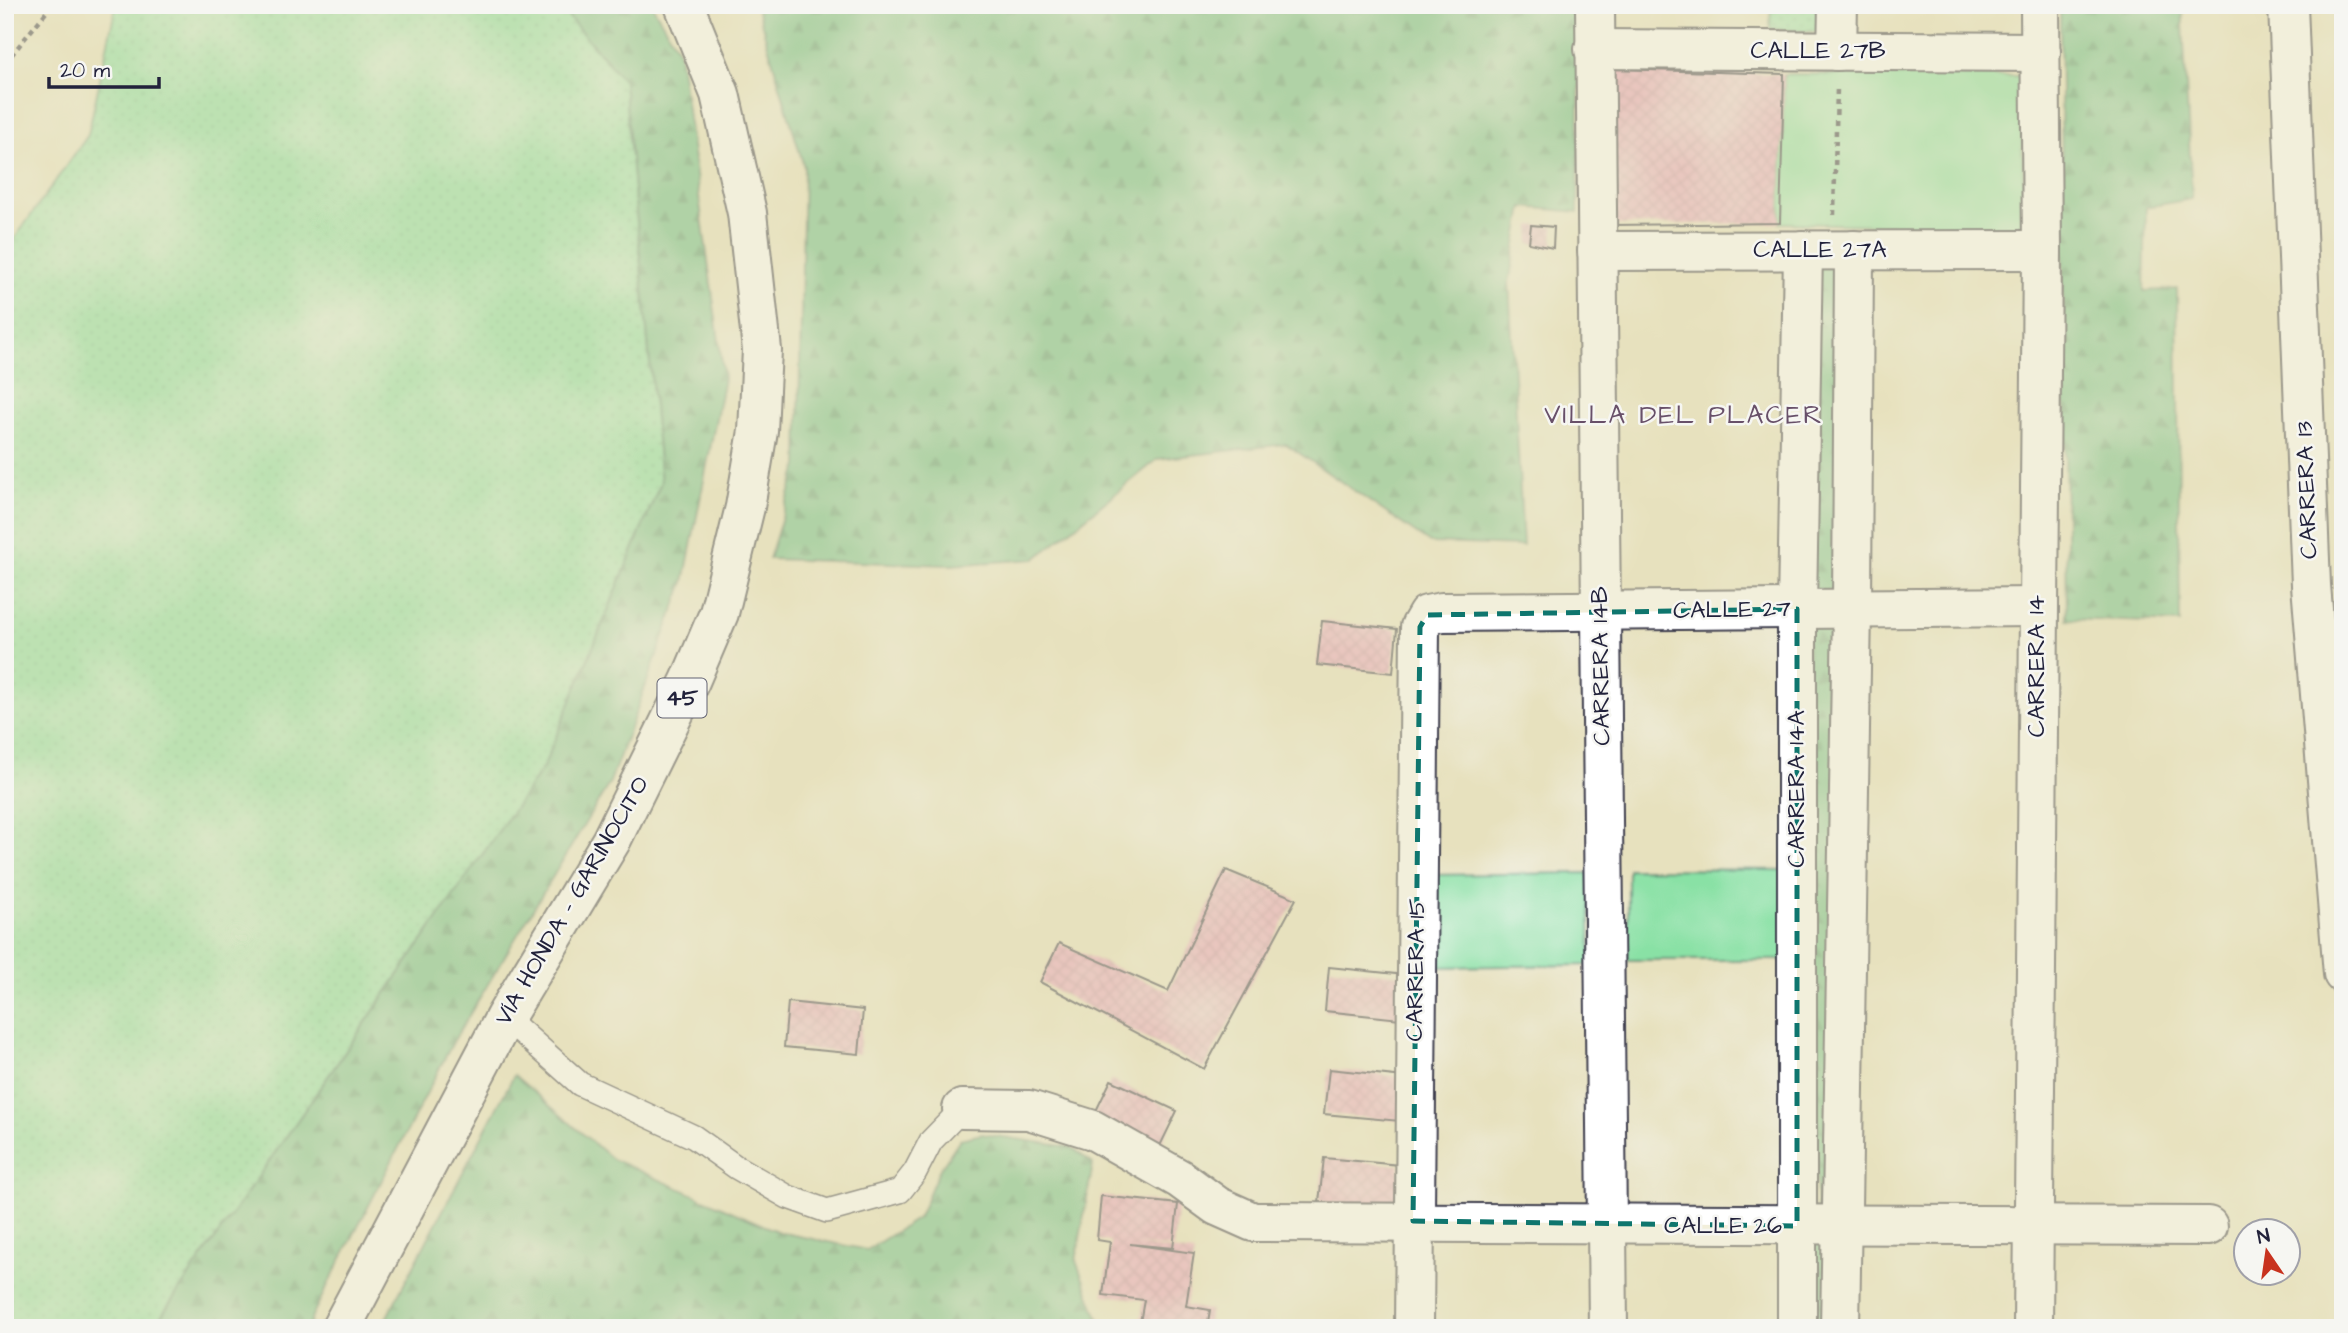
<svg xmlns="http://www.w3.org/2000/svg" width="2348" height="1333" viewBox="0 0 2348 1333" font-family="'Architects Daughter',sans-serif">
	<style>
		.grass { fill: url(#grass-dots); stroke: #568270; stroke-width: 2 }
		.forest { fill: url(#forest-firs); stroke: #487062; stroke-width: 2 }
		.green { fill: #89e1a5; stroke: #568270; stroke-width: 2 }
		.building { fill: url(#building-cross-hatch) }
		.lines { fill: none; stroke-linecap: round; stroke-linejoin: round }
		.lane-casing { stroke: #403f4f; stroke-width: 26 }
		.street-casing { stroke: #403f4f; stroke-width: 42 }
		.highway-casing { stroke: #403f4f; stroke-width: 42 }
		.path { stroke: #403f4f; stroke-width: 4.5; stroke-dasharray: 5 5; stroke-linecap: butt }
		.lane { stroke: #fff; stroke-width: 23 }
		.street { stroke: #fff; stroke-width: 38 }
		.highway { stroke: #fff; stroke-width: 38 }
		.marked { fill: none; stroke: #0f766e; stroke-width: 5; stroke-dasharray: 14 9; stroke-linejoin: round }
		.labels { text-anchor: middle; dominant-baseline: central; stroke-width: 5; stroke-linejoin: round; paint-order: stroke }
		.shield { fill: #f6f6f2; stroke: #626272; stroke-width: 2 }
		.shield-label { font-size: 23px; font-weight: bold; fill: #22223b }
		.street-label { font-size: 24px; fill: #22223b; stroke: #f6f6f2 }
		.neighbourhood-label { font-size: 26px; letter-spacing: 2px; fill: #685069; stroke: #f6f6f2 }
	</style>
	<defs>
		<pattern id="grass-dots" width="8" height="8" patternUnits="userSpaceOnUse" patternTransform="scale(1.75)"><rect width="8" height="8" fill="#89e1a5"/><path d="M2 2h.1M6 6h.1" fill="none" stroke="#76c18f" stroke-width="1.8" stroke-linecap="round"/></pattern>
		<pattern id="forest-firs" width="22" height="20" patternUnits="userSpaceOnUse" patternTransform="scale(1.75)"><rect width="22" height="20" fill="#6ebf8a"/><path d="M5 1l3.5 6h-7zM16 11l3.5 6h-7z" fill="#5a9b72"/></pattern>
		<pattern id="building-cross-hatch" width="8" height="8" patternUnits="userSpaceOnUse" patternTransform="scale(1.75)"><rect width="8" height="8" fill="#eaa4bf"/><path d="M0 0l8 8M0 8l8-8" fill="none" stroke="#c88da5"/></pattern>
	</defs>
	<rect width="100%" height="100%" fill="#f6f6f2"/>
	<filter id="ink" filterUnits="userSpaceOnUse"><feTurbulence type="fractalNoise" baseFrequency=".0143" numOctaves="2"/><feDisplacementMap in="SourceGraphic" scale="14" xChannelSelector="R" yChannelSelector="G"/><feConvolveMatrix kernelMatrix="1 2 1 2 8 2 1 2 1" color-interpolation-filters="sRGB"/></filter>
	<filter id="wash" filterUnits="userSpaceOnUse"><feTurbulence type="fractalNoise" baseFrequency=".00686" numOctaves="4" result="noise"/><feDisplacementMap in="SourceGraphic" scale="28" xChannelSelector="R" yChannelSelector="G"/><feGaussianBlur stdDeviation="1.57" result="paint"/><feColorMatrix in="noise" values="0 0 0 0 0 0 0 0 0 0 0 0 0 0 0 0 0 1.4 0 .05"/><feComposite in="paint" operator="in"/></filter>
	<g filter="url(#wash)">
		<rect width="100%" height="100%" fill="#e7e1be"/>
		<!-- grass -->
		<g class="grass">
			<path d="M116,5H558L624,81L661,482L544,766L153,1328H5V252L88,135Z"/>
			<path d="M1771,5H1823L1820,32L1770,29Z"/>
		</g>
		<!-- forest -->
		<g class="forest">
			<path d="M558,5H652L679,51L724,378L684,582L610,782L453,1042L312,1316L309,1328H153L544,766L661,482L624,81Z"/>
			<path d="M756,5H1580L1578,212L1523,207L1509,282L1523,546L1430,543L1286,444L1158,459L1035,559L950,565L769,559L798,466L804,167Z"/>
			<path d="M2060,5H2182L2192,199L2146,207L2144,291L2177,289L2180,623L2067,619Z"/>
			<path d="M1846,261L1844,598H1805L1812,262Z"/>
			<path d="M1807,620L1840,622L1838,1216L1817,1214Z"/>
			<path d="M514,1075L612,1159L779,1232L867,1250L919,1217L938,1172L960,1139L982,1134L1071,1147L1093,1164L1076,1261L1102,1328H381Z"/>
			<path d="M1814,1233H1840L1841,1328H1815Z"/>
		</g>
		<!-- green -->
		<g class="green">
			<path d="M1784,74L2020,76L2025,228L1780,223Z"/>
			<path d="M1628,869L1785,870L1784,960H1628Z"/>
			<path d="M1589,873L1591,965L1430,967L1427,875Z"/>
		</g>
		<g id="blocks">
			<!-- building -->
			<g class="building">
				<path d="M1613,69L1784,74L1780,223L1613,225Z"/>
				<path d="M1531,225L1554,227L1553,248L1529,243Z"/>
				<path d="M1322,621L1397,629L1393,673L1317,665Z"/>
				<path d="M1226,870L1296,899L1204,1069L1040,982L1059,943L1168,991Z"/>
				<path d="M1329,967L1405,975L1400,1019L1325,1011Z"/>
				<path d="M788,1002L863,1010L859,1054L784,1047Z"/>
				<path d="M1329,1069L1404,1077L1400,1121L1324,1114Z"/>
				<path d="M1111,1080L1177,1111L1159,1148L1093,1117Z"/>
				<path d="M1324,1158L1400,1165L1395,1210L1319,1202Z"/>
				<path d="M1101,1196L1178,1204L1173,1248L1130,1244L1194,1253L1186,1306L1210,1310L1207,1328H1139L1144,1300L1103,1295L1110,1242L1097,1240Z"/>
			</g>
		</g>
	</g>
	<g filter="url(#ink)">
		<use href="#blocks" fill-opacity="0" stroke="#403f4f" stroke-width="2"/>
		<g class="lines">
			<!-- lane casing -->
			<g class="lane-casing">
				<path id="lane" d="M505,1017L580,1084L694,1137L736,1167L788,1197L827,1211L900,1191L915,1172L931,1141L962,1109"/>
			</g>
			<!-- street casing -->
			<g class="street-casing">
				<g id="street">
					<path d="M1595,5L1608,1328"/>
					<path d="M2288,5L2311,585L2343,974"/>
					<path d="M1594,49L2041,52"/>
					<path d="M1837,51L1838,5"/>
					<path d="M1597,251L2042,250"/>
					<path d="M962,1109L1029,1110L1093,1130L1180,1179L1217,1206L1253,1222L2208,1226"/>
					<path d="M1414,1328L1420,627L1427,615L1442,612L2037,607"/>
					<path d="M1797,1328V609L1803,250"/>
					<path d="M1840,1328L1852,609L1854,250"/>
					<path d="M2033,1328L2042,250L2040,5"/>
				</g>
			</g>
			<!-- highway casing -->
			<g class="highway-casing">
				<path id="highway" d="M341,1328L505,1017L611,841L690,681L719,613L745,507L758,431L762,350L747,213L720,94L684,5"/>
			</g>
			<!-- path -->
			<g class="path">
				<path d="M5,63L52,5"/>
				<path d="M1834,215L1837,87"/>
			</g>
			<!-- lane -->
			<use href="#lane" class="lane"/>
			<!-- street -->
			<use href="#street" class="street"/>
			<!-- highway -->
			<use href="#highway" class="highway"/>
		</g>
	</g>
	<!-- marked area -->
	<path d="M0 0H2348V1333H0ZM1797,609V1226L1413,1221L1420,627L1427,615Z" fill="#e7e1be" fill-opacity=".55" fill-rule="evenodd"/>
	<path class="marked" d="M1797,609V1226L1413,1221L1420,627L1427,615Z"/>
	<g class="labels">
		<!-- shield labels -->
		<rect class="shield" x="657.5" y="678.5" width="49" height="39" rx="5"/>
		<g class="shield-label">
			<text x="682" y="698">45</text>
		</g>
		<!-- street labels -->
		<g class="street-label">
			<text x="1818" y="51">CALLE 27B</text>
			<text x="1820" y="250">CALLE 27A</text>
			<text transform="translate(2307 490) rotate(-92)">CARRERA 13</text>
			<text transform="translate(1732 610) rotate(-1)">CALLE 27</text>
			<text transform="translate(1601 666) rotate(-91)">CARRERA 14B</text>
			<text transform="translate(2037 666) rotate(-90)">CARRERA 14</text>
			<text transform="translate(1797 789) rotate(-90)">CARRERA 14A</text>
			<text transform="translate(572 901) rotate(-60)">VÍA HONDA - GARINOCITO</text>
			<text transform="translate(1416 970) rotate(-89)">CARRERA 15</text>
			<text x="1723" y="1226">CALLE 26</text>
		</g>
		<!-- neighbourhood labels -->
		<g class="neighbourhood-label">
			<text x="1684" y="415">VILLA DEL PLACER</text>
		</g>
	</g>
	<!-- margin -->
	<rect width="2348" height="1333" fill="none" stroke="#f6f6f2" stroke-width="28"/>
	<!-- north arrow -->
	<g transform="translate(2267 1252) rotate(347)"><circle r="33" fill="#f6f6f2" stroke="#a1a1a9" stroke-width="2"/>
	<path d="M0-5L12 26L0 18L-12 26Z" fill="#c8321e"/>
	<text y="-10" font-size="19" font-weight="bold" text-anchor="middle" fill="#22223b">N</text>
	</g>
	<!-- scale -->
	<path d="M49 77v10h110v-10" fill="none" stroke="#22223b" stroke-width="3.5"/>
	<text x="60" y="77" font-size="21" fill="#22223b" stroke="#f6f6f2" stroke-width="5" paint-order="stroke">20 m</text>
</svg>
